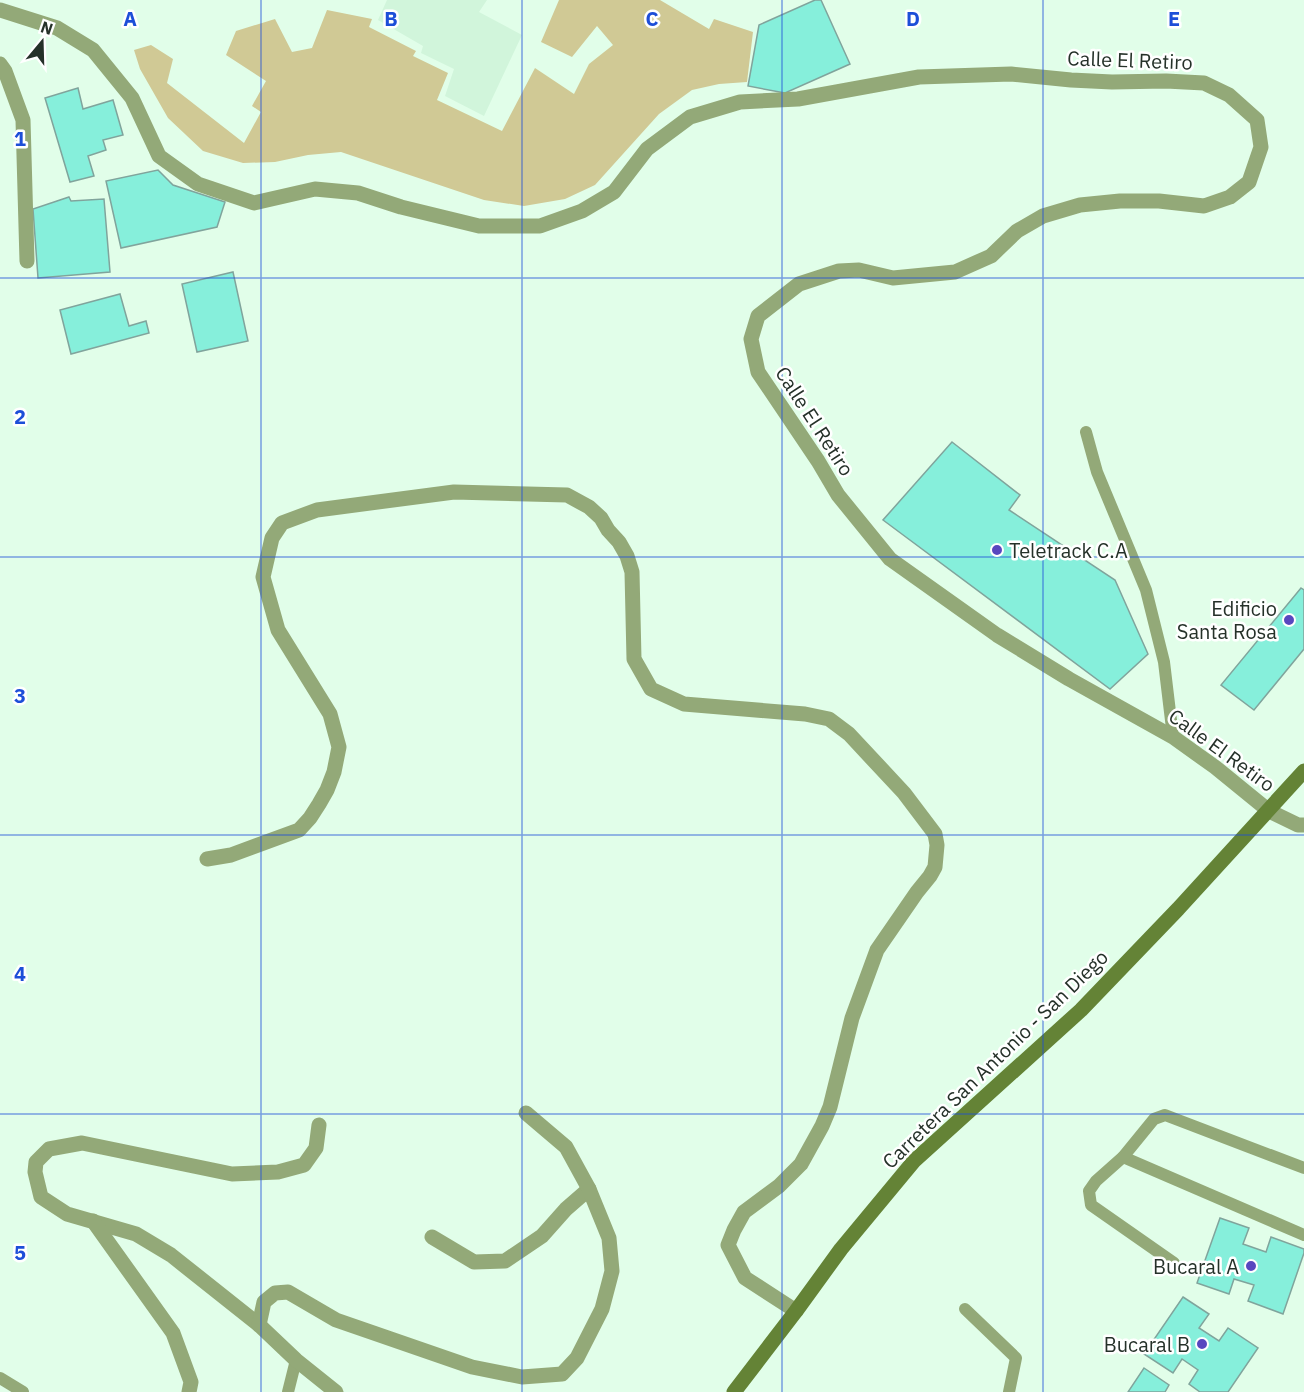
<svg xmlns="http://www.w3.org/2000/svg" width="1304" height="1392" viewBox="0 0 1304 1392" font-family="'IBM Plex Sans',sans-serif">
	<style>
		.built { fill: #d1f5db }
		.green { fill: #d0c995 }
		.building { fill: #86efdb; stroke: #80a49c; stroke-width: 1.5 }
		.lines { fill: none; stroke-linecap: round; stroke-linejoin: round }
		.lane { stroke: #93a978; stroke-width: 12 }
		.street { stroke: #93a978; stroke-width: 15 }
		.secondary { stroke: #648336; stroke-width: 15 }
		.grid { fill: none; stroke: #1d4ed8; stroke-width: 1.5; stroke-opacity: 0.55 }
		.poi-dot { fill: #5847bf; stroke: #fff; stroke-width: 2 }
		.labels { text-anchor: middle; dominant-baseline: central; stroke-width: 5; stroke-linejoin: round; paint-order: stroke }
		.street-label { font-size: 20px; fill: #253129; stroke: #fff }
		.poi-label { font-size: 20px; fill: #253129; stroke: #fff; text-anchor: end }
		.grid-label { font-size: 20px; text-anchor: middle; font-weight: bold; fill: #1d4ed8; stroke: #fff; stroke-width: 5; stroke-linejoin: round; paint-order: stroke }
	</style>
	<rect width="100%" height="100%" fill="#e1fee9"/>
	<!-- built -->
	<path class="built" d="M387,0H487L479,12L522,35L484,116L445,96L454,69L421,53L423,46L378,20Z"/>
	<!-- green -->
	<path class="green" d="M559,0H660L709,29L714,19L753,32L747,82L719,84L692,90L659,114L595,185L565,199L524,206L484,200L341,152L308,155L275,162L243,163L203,151L168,118L140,69L134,50L151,45L173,59L167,83L244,143L261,112L252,106L266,81L226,55L236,31L275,19L292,52L312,48L327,10L372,19L369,27L416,51L413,56L448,73L437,100L502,131L535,68L574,94L589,64L613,45L597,26L572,57L541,42Z"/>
	<!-- building -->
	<g class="building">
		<path d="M815,0H821L850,64L785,93L748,86L759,25Z"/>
		<path d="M78,88L83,109L113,100L123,135L103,140L106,150L88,156L94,176L70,182L45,98Z"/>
		<path d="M158,170L173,185L225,202L217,227L121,248L106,181Z"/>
		<path d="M69,197L71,201L104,199L110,272L38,278L33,209Z"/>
		<path d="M233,272L248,341L197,352L182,284Z"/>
		<path d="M120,294L129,326L146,321L149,333L71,354L60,310Z"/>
		<path d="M952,442L1020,495L1009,510L1115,580L1148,654L1110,689L883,520Z"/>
		<path d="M1301,588L1304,590V649L1254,710L1221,685Z"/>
		<path d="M1220,1218L1249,1228L1243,1244L1266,1252L1271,1237L1304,1249V1253L1283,1314L1248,1301L1254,1285L1234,1279L1229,1294L1197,1283Z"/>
		<path d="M1183,1297L1209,1314L1199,1328L1219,1341L1228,1328L1258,1348L1228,1392H1200L1189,1384L1198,1370L1182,1359L1173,1373L1144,1354Z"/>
		<path d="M1144,1368L1169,1385L1165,1392H1128Z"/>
	</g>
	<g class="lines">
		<!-- lane -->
		<g class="lane">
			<path d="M1086,432L1097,472L1146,590L1164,662L1173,737"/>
			<path d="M1123,1157L1304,1235"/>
			<path d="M1174,1263L1091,1205L1089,1191L1096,1181L1123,1157L1154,1119L1165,1115L1304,1168"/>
			<path d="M965,1309L1016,1358L1009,1392"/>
			<path d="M0,1378L23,1392"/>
			<path d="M288,1392L296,1360"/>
		</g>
		<!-- street -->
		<g class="street">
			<path d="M0,10L57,28L93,50L132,98L159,156L198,184L254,203L315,189L358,193L401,207L479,226H540L582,211L614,192L647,149L690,117L740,102L798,99L919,77L1011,74L1071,80L1112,82L1166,81L1204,83L1229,95L1257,120L1261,147L1249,182L1230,197L1204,206L1159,201H1120L1080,205L1043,216L1017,231L991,256L955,272L893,278L859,270L839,271L799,284L758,316L751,339L758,372L818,461L838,495L890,559L997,635L1069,679L1173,737L1215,767L1269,811L1298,825H1304"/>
			<path d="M0,64L5,71L23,120L27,261"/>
			<path d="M207,859L231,855L299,830L310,818L319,804L327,790L334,772L339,747L330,714L278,630L263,577L272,538L282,523L317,510L454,492L567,495L589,507L601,518L608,530L619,542L627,556L632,572L634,659L651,689L684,704L805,714L829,719L849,734L904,793L935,834L937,845L935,867L930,876L917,892L877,950L852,1018L830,1107L822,1126L801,1164L779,1186L744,1212L734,1230L728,1245L745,1278L796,1311"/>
			<path d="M319,1125L316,1148L304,1165L278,1172L232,1174L82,1143L49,1149L36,1162L35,1172L41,1197L67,1214L136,1234L171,1255L259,1325L296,1360L336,1392"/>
			<path d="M93,1221L173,1333L191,1382L189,1392"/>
			<path d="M432,1237L474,1262L505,1261L542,1236L566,1209L589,1189"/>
			<path d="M259,1325L264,1302L275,1293L288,1292L336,1320L472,1367L522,1377L562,1374L577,1358L602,1309L612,1271L609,1238L589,1189L566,1147L526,1113"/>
		</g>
		<!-- secondary -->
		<path class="secondary" d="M734,1392L796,1311L841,1249L914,1161L1081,1010L1178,909L1304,771"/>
	</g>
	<!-- grid -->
	<path class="grid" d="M261,0V1392M522,0V1392M782,0V1392M1043,0V1392M0,278H1304M0,557H1304M0,835H1304M0,1114H1304"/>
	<!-- markers -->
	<g class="poi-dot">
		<circle cx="997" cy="550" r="6"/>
		<circle cx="1289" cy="620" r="6"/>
		<circle cx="1251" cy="1266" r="6"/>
		<circle cx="1202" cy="1344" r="6"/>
	</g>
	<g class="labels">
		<!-- street labels -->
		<g class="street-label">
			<text transform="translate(1130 60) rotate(2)">Calle El Retiro</text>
			<text transform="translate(815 421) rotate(57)">Calle El Retiro</text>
			<text transform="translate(1222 750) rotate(36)">Calle El Retiro</text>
			<text transform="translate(995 1059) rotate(-44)">Carretera San Antonio - San Diego</text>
		</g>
		<!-- poi labels -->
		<g class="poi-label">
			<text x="1009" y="550" text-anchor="start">Teletrack C.A</text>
			<text x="1277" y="608">Edificio<tspan x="1277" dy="23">Santa Rosa</tspan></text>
			<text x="1239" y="1266">Bucaral A</text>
			<text x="1190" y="1344">Bucaral B</text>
		</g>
	</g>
	<g class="grid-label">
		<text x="130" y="26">A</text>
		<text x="391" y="26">B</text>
		<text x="652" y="26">C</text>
		<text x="913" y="26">D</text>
		<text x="1174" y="26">E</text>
		<text x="20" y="146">1</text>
		<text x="20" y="424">2</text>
		<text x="20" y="703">3</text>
		<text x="20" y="981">4</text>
		<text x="20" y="1260">5</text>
	</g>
	<!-- north arrow -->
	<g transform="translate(42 42) rotate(19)" stroke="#ffffff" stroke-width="4.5" paint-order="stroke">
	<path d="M0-4.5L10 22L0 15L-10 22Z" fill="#253129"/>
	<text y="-9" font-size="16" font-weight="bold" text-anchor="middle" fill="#253129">N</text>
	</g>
</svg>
